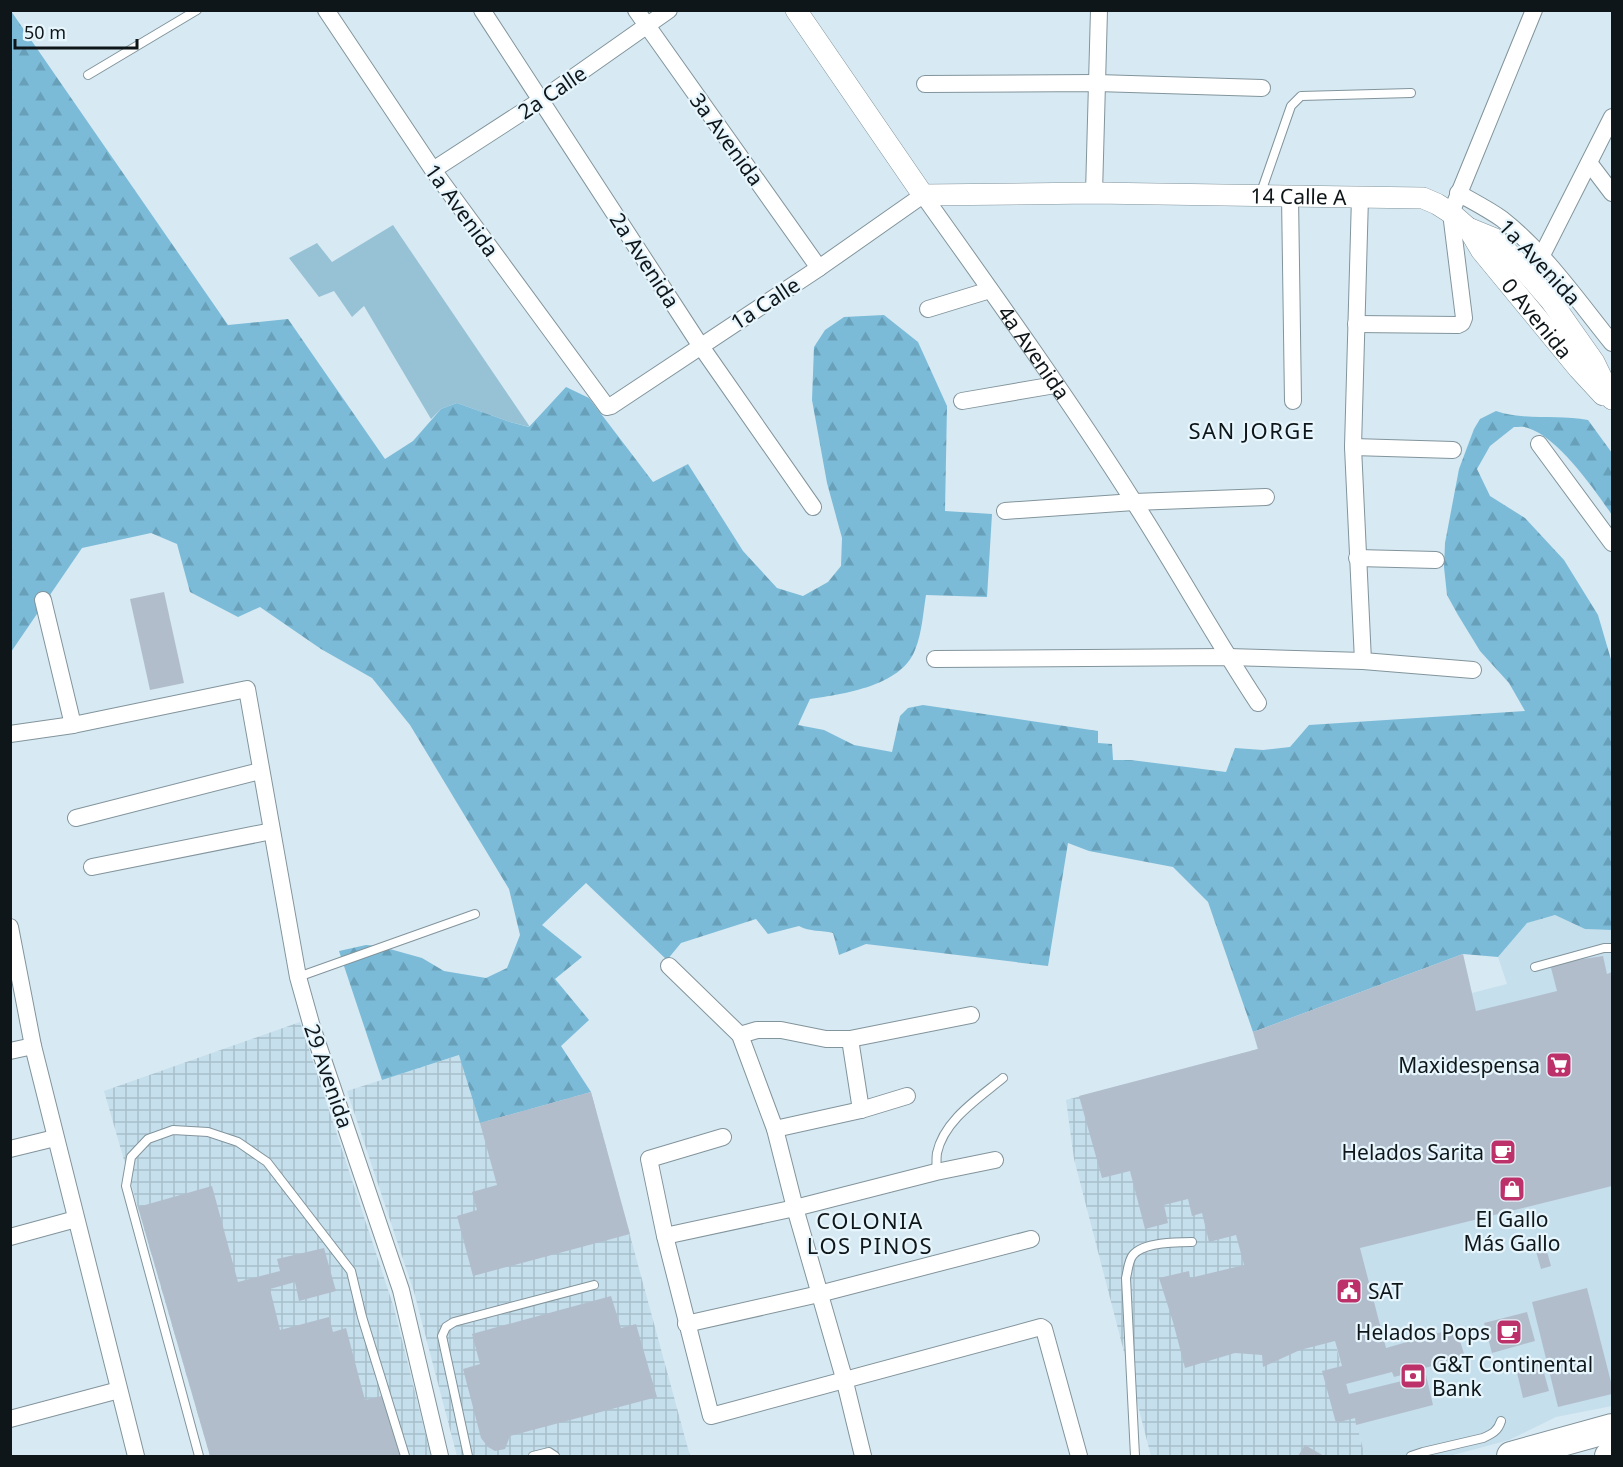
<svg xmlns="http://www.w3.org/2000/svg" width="1623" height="1467" viewBox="0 0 1623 1467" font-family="'Noto Sans',sans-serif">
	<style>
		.built { fill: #c5dfec }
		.industrial { fill: url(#industrial-grid) }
		.green { fill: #97c2d6 }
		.forest { fill: url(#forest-firs) }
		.building { fill: #b2bdcc; fill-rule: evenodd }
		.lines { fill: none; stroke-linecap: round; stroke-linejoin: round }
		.service-casing { stroke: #82949c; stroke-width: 10 }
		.minor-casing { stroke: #82949c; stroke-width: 18 }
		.tertiary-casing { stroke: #82949c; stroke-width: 22 }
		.trunk-casing { stroke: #82949c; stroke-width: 30 }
		.service { stroke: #fff; stroke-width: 8 }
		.minor { stroke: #fff; stroke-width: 16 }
		.tertiary { stroke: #fff; stroke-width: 21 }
		.trunk { stroke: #fff; stroke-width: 28 }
		.labels { text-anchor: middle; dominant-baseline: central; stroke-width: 4.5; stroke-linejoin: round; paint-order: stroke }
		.street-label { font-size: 21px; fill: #0f1619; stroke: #e7f6fd }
		.poi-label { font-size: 21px; fill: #0f1619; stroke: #e7f6fd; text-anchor: end }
		.neighbourhood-label { font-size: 22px; letter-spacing: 1.5px; fill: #0f1619; stroke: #e7f6fd }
	</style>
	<defs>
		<pattern id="industrial-grid" width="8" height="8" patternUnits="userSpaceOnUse" patternTransform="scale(1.5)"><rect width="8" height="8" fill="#c5dfec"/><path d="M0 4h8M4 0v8" fill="none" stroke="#a8bfca"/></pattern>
		<pattern id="forest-firs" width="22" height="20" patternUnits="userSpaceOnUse" patternTransform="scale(1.5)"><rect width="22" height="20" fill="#7bbbd8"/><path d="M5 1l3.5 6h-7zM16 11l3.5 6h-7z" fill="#69a0b9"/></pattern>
	</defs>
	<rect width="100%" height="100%" fill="#d7e9f2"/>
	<!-- built -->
	<path class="built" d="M1555,915L1585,929L1612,930V1406L1556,1417L1509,1440L1453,1455L1365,1456L1253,1032L1463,954L1472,993L1507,984L1498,957L1526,923Z"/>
	<!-- industrial -->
	<g class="industrial">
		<path d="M300,1022L394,1308L431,1456H210L104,1091Z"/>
		<path d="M1258,1049L1365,1456H1151L1074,1159L1066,1100Z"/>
		<path d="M460,1055L591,1092L690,1456H457L414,1292L347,1091Z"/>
	</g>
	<!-- green -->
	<path class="green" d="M393,225L530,427L510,422L457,403L441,409L431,419L364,306L352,317L334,291L319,297L289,258L317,243L332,262Z"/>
	<!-- forest -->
	<path class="forest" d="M11,11L228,325L288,319L385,459L413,441L441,409L457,403L510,422L529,427L566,387L589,398L653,482L688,464L743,551L777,588L803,596L828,582L841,566L842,538L827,483L812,400L814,347L825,330L844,317L884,315L918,342L947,406L945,511L992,514L987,597L926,595C923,613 922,633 915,650C901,686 844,694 810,699L798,725L824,730L854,745L892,752L900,716L908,708L923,705L1098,731V743L1112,744L1113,760H1131L1226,772L1235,748L1263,750L1290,747L1309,725L1525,711L1509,683L1480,651L1458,615L1447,595L1444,567L1445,543L1459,469L1474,429L1480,419L1496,411C1526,421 1558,414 1588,420L1612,453V515C1594,489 1559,438 1528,428C1524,426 1518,427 1514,427L1490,446L1477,469L1490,496L1525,518L1564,560L1598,615L1612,663V930L1585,929L1555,915L1527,923L1498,957L1463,954L1253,1032L1208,902L1173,867L1089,851L1068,843L1048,966L866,944L839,955L833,933C821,930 810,932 799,926L768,934L756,919L681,943L667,960L586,883L542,925L582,957L555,979L589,1020L561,1046L591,1092L480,1123L459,1055L382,1080L339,951L366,945L379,946L422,958L444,971L486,978L507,968L520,935L509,889L410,725L372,678L321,649L260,607L238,617L190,592L177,544L151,533L82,548L11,652Z"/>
	<!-- building -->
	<g class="building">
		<path d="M164,592L184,683L150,690L130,599Z"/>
		<path d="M1463,954L1476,1011L1557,991L1550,964L1603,956L1607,974L1612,972V1186L1360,1248L1386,1348L1456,1328L1465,1357L1414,1371L1416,1377L1426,1375L1433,1405L1356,1425L1355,1418L1336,1423L1322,1371L1342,1366L1335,1341L1300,1350L1263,1367L1262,1355L1235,1353L1185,1368L1173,1322L1159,1278L1189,1271L1190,1278L1244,1265L1236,1235L1209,1242L1202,1213L1192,1216L1188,1199L1164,1205L1168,1223L1145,1229L1130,1171L1102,1178L1079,1096L1258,1049L1253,1032ZM1392,1372L1394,1377L1409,1373L1410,1379L1349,1394L1346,1384Z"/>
		<path d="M591,1092L630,1234L473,1276L457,1216L477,1210L472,1192L497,1185L480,1123Z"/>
		<path d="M212,1186L238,1282L280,1271L277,1259L324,1248L336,1291L299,1301L295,1282L270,1289L280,1330L329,1317L333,1332L346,1328L365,1400L386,1395L400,1456H210L138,1207Z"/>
		<path d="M1546,1248L1551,1266L1541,1269L1536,1251Z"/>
		<path d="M1587,1288L1612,1386V1394L1558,1407L1532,1302Z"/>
		<path d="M611,1296L621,1328L636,1324L657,1397L510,1436L505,1449L495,1451L488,1447L481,1438L463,1369L480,1364L472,1334Z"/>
		<path d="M1527,1312L1535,1341L1492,1353L1484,1323Z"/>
		<path d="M1540,1358L1549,1391L1523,1398L1515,1364Z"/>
		<path d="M1305,1445L1324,1456H1298Z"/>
	</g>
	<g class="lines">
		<!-- service casing -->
		<g class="service-casing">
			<g id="service">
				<path d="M88,75L197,10"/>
				<path d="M1260,195L1291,106L1301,96L1411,93"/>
				<path d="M1535,967L1604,948H1612"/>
				<path d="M298,977L475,914"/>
				<path d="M936,1172C937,1166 936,1159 937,1153C944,1120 979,1098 1003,1078"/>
				<path d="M199,1456L126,1186L131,1157L148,1139L173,1130L208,1132L238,1142L267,1162L351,1271L362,1317L405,1456"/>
				<path d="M468,1456L442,1336L446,1327L454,1322L594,1285"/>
				<path d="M533,1456L549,1452L555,1456"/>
				<path d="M1135,1456L1126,1278C1128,1271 1128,1261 1133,1255C1143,1242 1177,1242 1192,1242"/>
				<path d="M1411,1456L1423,1452L1483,1438C1492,1434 1498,1431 1501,1421"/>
			</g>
		</g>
		<!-- minor casing -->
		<g class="minor-casing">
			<g id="minor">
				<path id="s1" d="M326,10L433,170L607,407L611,406L819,268L923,195C995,296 1068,398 1134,502C1177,569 1215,638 1258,703"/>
				<path d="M482,10L700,345L813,507"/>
				<path d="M636,10L819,268"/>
				<path d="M925,84L1097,83L1262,88"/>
				<path d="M1590,164L1612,193"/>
				<path d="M433,170L541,100L669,10"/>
				<path d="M1094,193L1099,10"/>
				<path d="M1458,193C1472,201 1488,209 1502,219C1545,253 1578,301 1612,343"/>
				<path d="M1290,196L1293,401"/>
				<path d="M1360,197L1353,447L1363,661"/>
				<path d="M1541,257L1612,117"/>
				<path d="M928,309L990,290"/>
				<path d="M1356,324L1458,325L1462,323L1464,318L1451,213L1534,10"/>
				<path d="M962,401L1055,385"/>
				<path d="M1539,444L1612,543"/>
				<path d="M1353,447L1453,450"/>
				<path d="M1005,511L1134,502L1266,497"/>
				<path d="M1357,558L1436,560"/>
				<path d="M43,600L73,725"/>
				<path d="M935,659L1228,657L1363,661L1473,670"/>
				<path d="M10,734L73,725L247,689L298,977L312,1027L401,1290L440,1456"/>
				<path d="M76,818L260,771"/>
				<path d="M92,867L272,831"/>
				<path d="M10,927L33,1046L136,1456"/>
				<path d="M669,966L740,1035L775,1129L795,1208L844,1378L863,1456"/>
				<path d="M740,1035L757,1030H781L826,1039H850L971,1015"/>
				<path d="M850,1039L861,1110"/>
				<path d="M10,1051L33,1046"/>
				<path d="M775,1129L861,1110L907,1096"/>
				<path d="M723,1137L649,1159L665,1236L711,1416L1041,1327L1044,1329L1079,1456"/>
				<path d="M10,1149L55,1138"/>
				<path d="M665,1236L795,1208L936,1172L995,1160"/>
				<path d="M10,1237L76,1219"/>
				<path d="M686,1324L819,1294L1031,1239"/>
				<path d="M10,1419L119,1390"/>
			</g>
		</g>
		<!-- tertiary casing -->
		<g class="tertiary-casing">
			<g id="tertiary">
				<path id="s2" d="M796,10L923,195L1094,193L1423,198L1437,204L1451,213L1468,228L1495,239L1519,264L1551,301L1594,362L1612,399"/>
				<path id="s3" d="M1468,228L1481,250L1579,369L1603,395"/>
			</g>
		</g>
		<!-- trunk casing -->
		<g class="trunk-casing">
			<g id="trunk">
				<path d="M1511,1456L1612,1428"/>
				<path d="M1609,1456L1612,1455"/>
			</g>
		</g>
		<!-- service -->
		<use href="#service" class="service"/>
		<!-- minor -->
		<use href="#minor" class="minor"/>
		<!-- tertiary -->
		<use href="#tertiary" class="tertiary"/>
		<!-- trunk -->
		<use href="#trunk" class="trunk"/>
	</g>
	<!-- icons -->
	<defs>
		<g id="supermarket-square" transform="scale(1.35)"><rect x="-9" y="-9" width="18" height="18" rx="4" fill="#bc3169" stroke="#e7f6fd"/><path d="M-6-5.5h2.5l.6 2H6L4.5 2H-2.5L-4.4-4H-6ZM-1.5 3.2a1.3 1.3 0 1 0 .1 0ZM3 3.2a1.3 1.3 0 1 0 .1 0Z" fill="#fff"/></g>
		<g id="cafe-square" transform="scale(1.35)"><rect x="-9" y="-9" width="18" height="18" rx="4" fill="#bc3169" stroke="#e7f6fd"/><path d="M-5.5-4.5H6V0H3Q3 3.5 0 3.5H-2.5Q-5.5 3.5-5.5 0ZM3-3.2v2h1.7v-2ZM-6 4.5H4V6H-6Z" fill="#fff"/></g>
		<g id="shop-square" transform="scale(1.35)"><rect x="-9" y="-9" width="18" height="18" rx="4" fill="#bc3169" stroke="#e7f6fd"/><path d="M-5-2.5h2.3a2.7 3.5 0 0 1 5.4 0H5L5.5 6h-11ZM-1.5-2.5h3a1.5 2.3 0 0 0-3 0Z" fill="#fff"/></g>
		<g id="civic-square" transform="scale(1.35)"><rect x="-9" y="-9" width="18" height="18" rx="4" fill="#bc3169" stroke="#e7f6fd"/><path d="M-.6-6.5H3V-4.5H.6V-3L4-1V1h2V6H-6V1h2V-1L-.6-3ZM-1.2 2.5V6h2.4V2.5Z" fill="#fff"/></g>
		<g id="bank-square" transform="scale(1.35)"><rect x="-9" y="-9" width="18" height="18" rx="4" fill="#bc3169" stroke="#e7f6fd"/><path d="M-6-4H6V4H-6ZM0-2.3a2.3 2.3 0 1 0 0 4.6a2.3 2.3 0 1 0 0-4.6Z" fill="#fff"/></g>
	</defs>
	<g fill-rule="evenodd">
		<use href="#supermarket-square" x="1559" y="1065"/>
		<use href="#cafe-square" x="1503" y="1152"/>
		<use href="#shop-square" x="1512" y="1189"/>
		<use href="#civic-square" x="1349" y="1291"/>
		<use href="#cafe-square" x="1509" y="1332"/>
		<use href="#bank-square" x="1413" y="1376"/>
	</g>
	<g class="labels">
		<!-- street labels -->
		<g class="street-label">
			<text transform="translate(552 92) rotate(-34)">2a Calle</text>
			<text transform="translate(727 139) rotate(54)">3a Avenida</text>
			<text stroke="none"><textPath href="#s2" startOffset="600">14 Calle A</textPath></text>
			<text transform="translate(462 210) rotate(54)">1a Avenida</text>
			<text transform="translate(645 260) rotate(57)">2a Avenida</text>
			<text transform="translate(1540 262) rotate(47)">1a Avenida</text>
			<text transform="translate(765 303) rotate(-33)">1a Calle</text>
			<text stroke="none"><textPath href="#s3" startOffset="114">0 Avenida</textPath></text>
			<text stroke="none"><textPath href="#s1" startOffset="1060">4a Avenida</textPath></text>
			<text transform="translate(329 1076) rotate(71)">29 Avenida</text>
		</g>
		<!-- poi labels -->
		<g class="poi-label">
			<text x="1540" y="1065">Maxidespensa</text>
			<text x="1484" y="1152">Helados Sarita</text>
			<text x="1512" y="1219" text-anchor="middle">El Gallo<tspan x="1512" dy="24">Más Gallo</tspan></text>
			<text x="1368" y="1291" text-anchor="start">SAT</text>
			<text x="1490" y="1332">Helados Pops</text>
			<text x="1432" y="1364" text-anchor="start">G&amp;T Continental<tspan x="1432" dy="24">Bank</tspan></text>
		</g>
		<!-- neighbourhood labels -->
		<g class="neighbourhood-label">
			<text x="1252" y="430">SAN JORGE</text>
			<text x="870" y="1220">COLONIA<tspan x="870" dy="25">LOS PINOS</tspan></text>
		</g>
	</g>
	<!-- border -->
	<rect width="1623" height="1467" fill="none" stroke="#0f1619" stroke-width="24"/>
	<!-- scale -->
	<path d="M15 39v9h122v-9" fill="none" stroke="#0f1619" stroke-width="3"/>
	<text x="24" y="39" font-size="18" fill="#0f1619" stroke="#e7f6fd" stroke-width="4.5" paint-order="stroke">50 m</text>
</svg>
